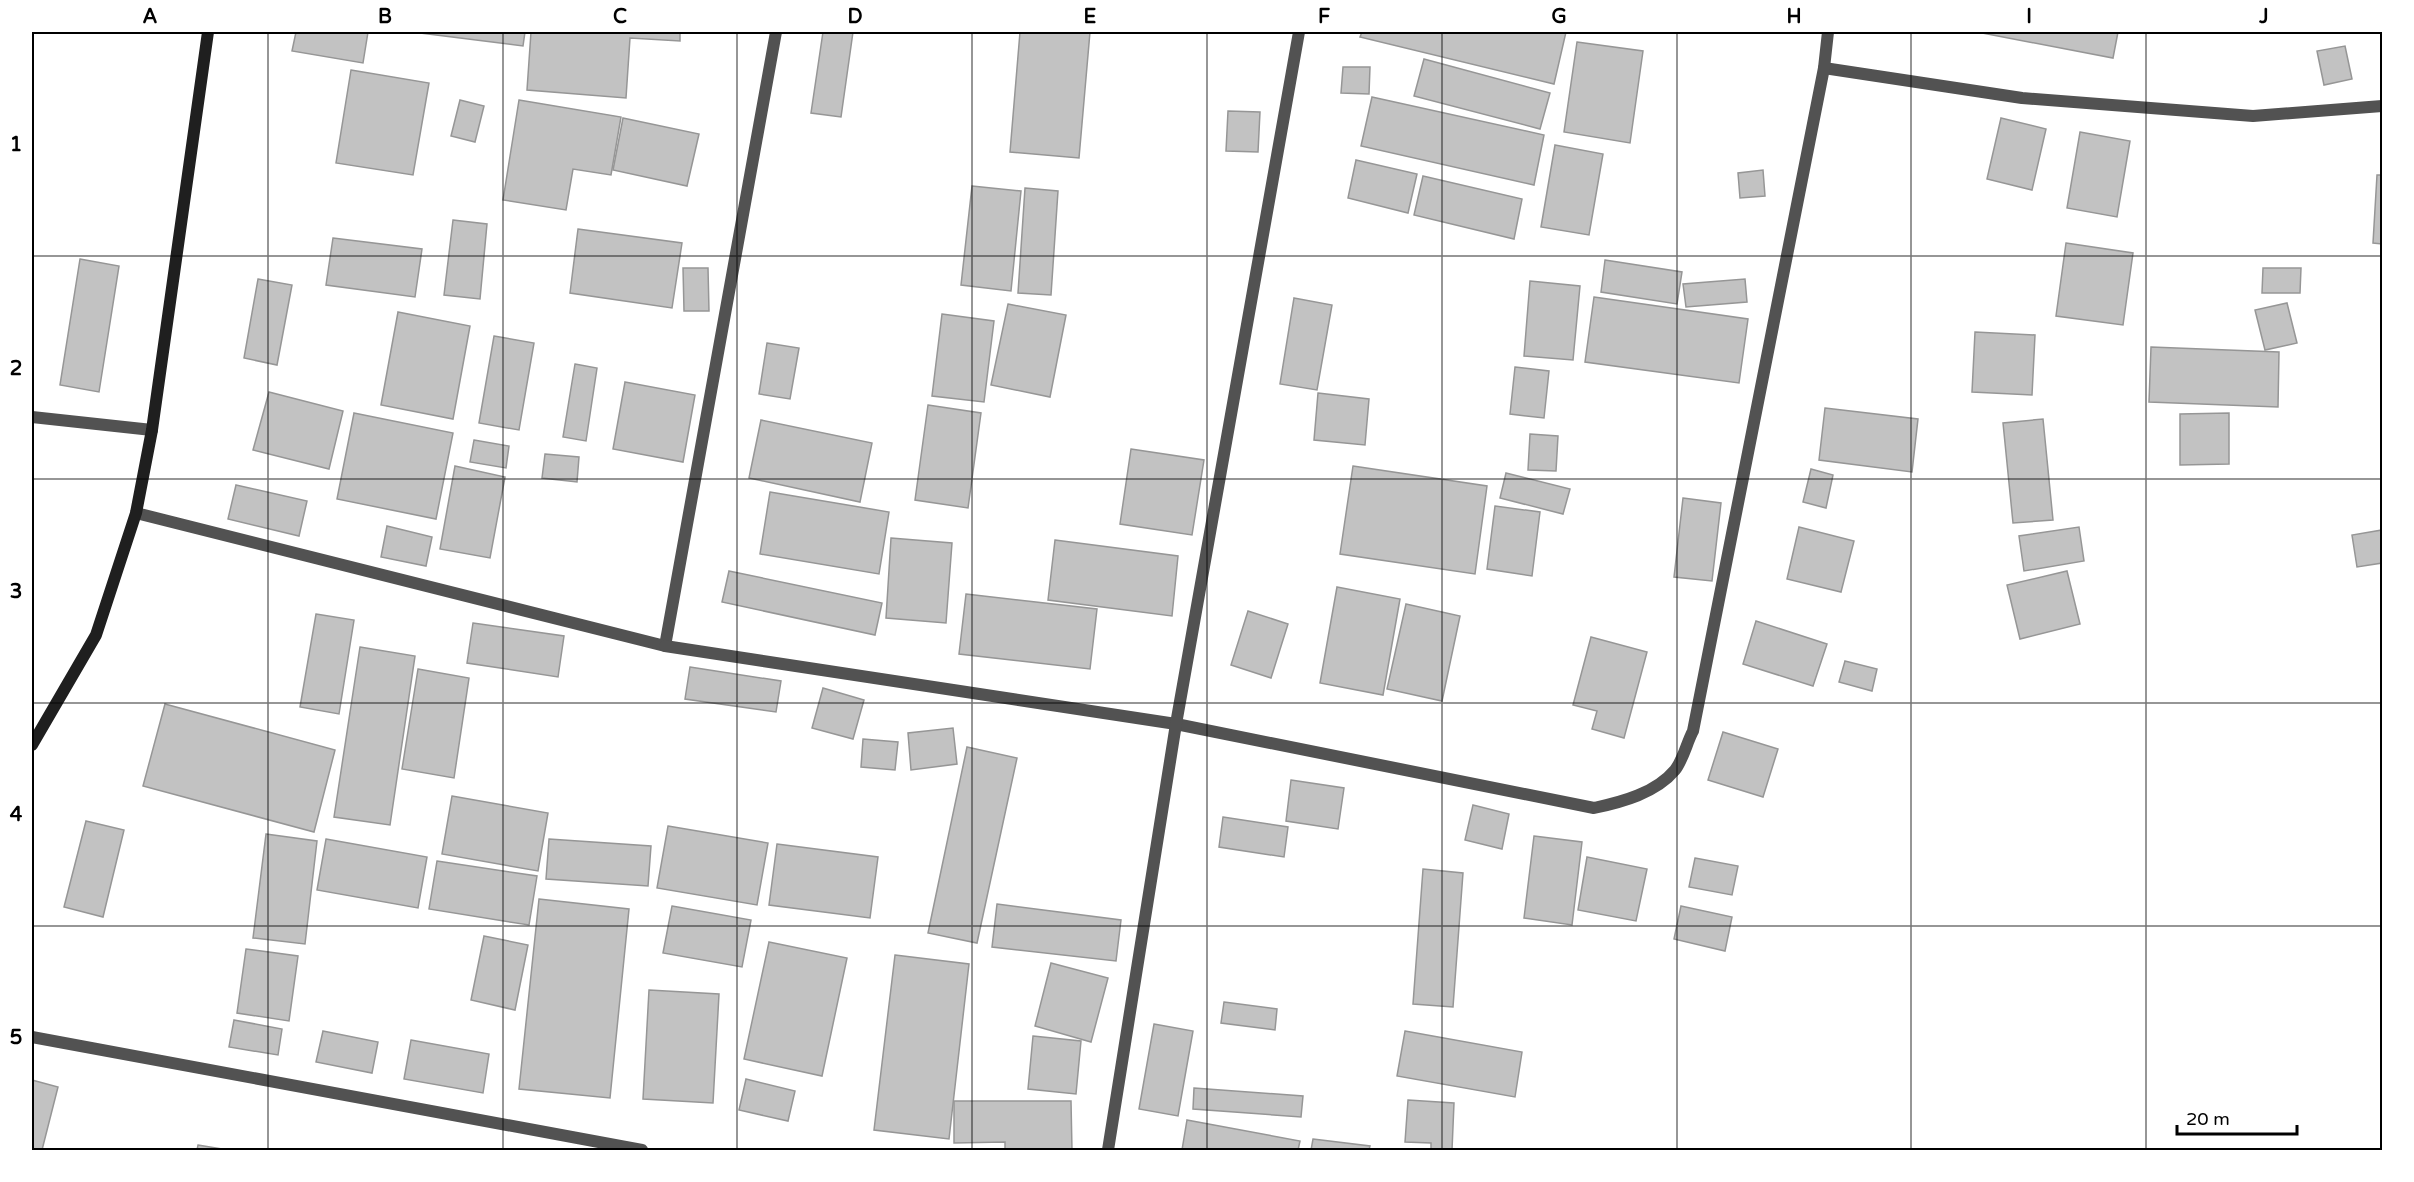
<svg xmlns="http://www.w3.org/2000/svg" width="2414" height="1182" viewBox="0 0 2414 1182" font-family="'Varela Round',sans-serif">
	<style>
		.building { fill: #c2c2c2; stroke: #969696; stroke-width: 1.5 }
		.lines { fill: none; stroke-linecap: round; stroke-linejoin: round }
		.street { stroke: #525252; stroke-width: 12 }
		.secondary { stroke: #1f1f1f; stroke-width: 12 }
		.grid { fill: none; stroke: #000; stroke-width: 1.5; stroke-opacity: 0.55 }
		.neatline { fill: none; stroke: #000; stroke-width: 2 }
		.grid-label { font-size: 20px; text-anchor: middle; font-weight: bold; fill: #000 }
	</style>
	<rect width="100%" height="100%" fill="#fff"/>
	<!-- building -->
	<g class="building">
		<path d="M296,32H368L363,63L292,51Z"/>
		<path d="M412,32H525L523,46Z"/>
		<path d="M531,32H680V41L630,38L626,98L527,90Z"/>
		<path d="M823,32H853L841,117L811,113Z"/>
		<path d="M1020,32H1090L1079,158L1010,152Z"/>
		<path d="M1362,32H1566L1554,84L1360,37Z"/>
		<path d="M1977,32H2118L2113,58Z"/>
		<path d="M1577,42L1643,51L1630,143L1564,132Z"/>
		<path d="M2345,46L2352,79L2324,85L2317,51Z"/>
		<path d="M1424,59L1550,93L1540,129L1414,96Z"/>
		<path d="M1343,67H1370L1369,94L1341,93Z"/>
		<path d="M351,70L429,83L413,175L336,163Z"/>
		<path d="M1372,97L1544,135L1534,185L1361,146Z"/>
		<path d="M460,100L484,106L475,142L451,136Z"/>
		<path d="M519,100L621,117L611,175L573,169L566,210L503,200Z"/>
		<path d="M1228,111L1260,112L1258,152L1226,151Z"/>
		<path d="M623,118L699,134L687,186L613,170Z"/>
		<path d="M2001,118L2046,129L2032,190L1987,179Z"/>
		<path d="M2080,132L2130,141L2117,217L2067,208Z"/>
		<path d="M1555,145L1603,154L1589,235L1541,227Z"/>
		<path d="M1356,160L1417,174L1408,213L1348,198Z"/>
		<path d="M1763,170L1765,196L1740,198L1738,173Z"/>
		<path d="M2377,175H2382V244L2373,243Z"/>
		<path d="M1423,176L1522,199L1514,239L1414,215Z"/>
		<path d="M972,186L1021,191L1011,291L961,285Z"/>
		<path d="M1025,188L1058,191L1051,295L1018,293Z"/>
		<path d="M453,220L487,224L480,299L444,295Z"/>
		<path d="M578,229L682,243L672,308L570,293Z"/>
		<path d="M333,238L422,249L415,297L326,285Z"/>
		<path d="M2066,243L2133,253L2123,325L2056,316Z"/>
		<path d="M80,259L119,266L99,392L60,385Z"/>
		<path d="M1605,260L1682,272L1677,304L1601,292Z"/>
		<path d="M683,268H708L709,311H684Z"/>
		<path d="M2263,268H2301L2300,293H2262Z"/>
		<path d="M258,279L292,285L277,365L244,358Z"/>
		<path d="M1745,279L1747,302L1686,307L1683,284Z"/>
		<path d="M1530,281L1580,286L1573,360L1524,356Z"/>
		<path d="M1594,297L1748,319L1739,383L1585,362Z"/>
		<path d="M1294,298L1332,305L1317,390L1280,384Z"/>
		<path d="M2287,303L2297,343L2265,350L2255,310Z"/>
		<path d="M1008,304L1066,315L1050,397L991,385Z"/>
		<path d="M398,312L470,326L453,419L381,405Z"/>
		<path d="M942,314L994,321L984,402L932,396Z"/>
		<path d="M1975,332L2035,335L2032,395L1972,392Z"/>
		<path d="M494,336L534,343L519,430L479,423Z"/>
		<path d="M767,343L799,348L790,399L759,394Z"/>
		<path d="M2151,347L2279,352L2278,407L2149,402Z"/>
		<path d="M575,364L597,368L586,441L563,437Z"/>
		<path d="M1515,367L1549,371L1544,418L1510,414Z"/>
		<path d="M625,382L695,395L683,462L613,449Z"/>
		<path d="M269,392L343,411L329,469L253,450Z"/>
		<path d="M1318,393L1369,399L1365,445L1314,440Z"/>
		<path d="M928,405L981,413L968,508L915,500Z"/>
		<path d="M1825,408L1918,419L1912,472L1819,460Z"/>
		<path d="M354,413L453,433L436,519L337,499Z"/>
		<path d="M2229,413V464L2180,465V414Z"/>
		<path d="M2043,419L2053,520L2013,523L2003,423Z"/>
		<path d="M761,420L872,443L860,502L749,478Z"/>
		<path d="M1530,434L1558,436L1556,471L1528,470Z"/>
		<path d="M474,440L509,446L506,468L470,462Z"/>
		<path d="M1131,449L1204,460L1192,535L1120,524Z"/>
		<path d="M545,454L579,457L577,482L542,478Z"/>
		<path d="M455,466L505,477L490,558L440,549Z"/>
		<path d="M1353,466L1487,486L1475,574L1340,554Z"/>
		<path d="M1811,469L1833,475L1826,508L1803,502Z"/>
		<path d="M1506,473L1570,489L1563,514L1500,498Z"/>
		<path d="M236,485L307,501L299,536L228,519Z"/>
		<path d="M770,492L889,512L879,574L760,554Z"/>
		<path d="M1683,498L1721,503L1712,581L1674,577Z"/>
		<path d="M1495,506L1540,512L1532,576L1487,569Z"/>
		<path d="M387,526L432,537L426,566L381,557Z"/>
		<path d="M1799,527L1854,541L1841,592L1787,579Z"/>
		<path d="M2079,527L2084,561L2024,571L2019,536Z"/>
		<path d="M2382,530V563L2357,567L2352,535Z"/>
		<path d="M891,538L952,543L946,623L886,618Z"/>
		<path d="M1055,540L1178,556L1172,616L1048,600Z"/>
		<path d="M729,571L882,603L875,635L722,602Z"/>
		<path d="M2067,571L2080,624L2020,639L2007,585Z"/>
		<path d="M1337,587L1400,599L1383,695L1320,683Z"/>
		<path d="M966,594L1097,609L1090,669L959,654Z"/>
		<path d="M1406,604L1460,616L1442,701L1387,689Z"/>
		<path d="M1248,611L1288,624L1271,678L1231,665Z"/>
		<path d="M316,614L354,620L339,714L300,707Z"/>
		<path d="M1756,621L1827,644L1813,686L1743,664Z"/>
		<path d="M473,623L564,636L558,677L467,663Z"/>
		<path d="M1591,637L1647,652L1624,738L1592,729L1597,711L1573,705Z"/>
		<path d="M360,647L415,656L390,825L334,817Z"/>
		<path d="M1845,661L1877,669L1872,691L1839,682Z"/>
		<path d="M690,667L781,681L776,712L685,699Z"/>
		<path d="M418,669L469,678L454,778L402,769Z"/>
		<path d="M823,688L864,700L853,739L812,728Z"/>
		<path d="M165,704L335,750L314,832L143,786Z"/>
		<path d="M953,728L957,764L911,770L908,733Z"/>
		<path d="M1723,732L1778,749L1763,797L1708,780Z"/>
		<path d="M863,739L898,742L895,770L861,767Z"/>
		<path d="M967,747L1017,758L977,943L928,933Z"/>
		<path d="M1291,780L1344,788L1338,829L1286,821Z"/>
		<path d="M452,796L548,813L538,871L442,854Z"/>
		<path d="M1473,805L1509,814L1502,849L1465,840Z"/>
		<path d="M1223,817L1288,827L1284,857L1219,847Z"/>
		<path d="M86,821L124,830L103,917L64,907Z"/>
		<path d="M668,826L768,843L757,905L657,888Z"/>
		<path d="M266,834L317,841L305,944L253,938Z"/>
		<path d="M1534,836L1582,842L1572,925L1524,918Z"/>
		<path d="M326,839L427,857L418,908L317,890Z"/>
		<path d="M549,839L651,846L648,886L546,879Z"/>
		<path d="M777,844L878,857L870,918L769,905Z"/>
		<path d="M1587,857L1647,869L1636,921L1578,910Z"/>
		<path d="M1695,858L1738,866L1732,895L1689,887Z"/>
		<path d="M437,861L537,876L529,925L429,909Z"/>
		<path d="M1423,869L1463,873L1453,1007L1413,1004Z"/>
		<path d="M539,899L629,909L610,1098L519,1089Z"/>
		<path d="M997,904L1121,920L1116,961L992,947Z"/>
		<path d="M672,906L751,920L742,967L663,953Z"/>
		<path d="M1681,906L1732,917L1725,951L1674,939Z"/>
		<path d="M484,936L528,945L515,1010L471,1000Z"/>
		<path d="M769,942L847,958L822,1076L744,1059Z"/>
		<path d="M246,949L298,956L289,1021L237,1013Z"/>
		<path d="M895,955L969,964L949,1139L874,1130Z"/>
		<path d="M1051,963L1108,978L1091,1042L1035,1026Z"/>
		<path d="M649,990L719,994L713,1103L643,1099Z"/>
		<path d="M1224,1002L1277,1009L1275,1030L1221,1023Z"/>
		<path d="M234,1020L282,1029L278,1055L229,1047Z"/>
		<path d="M1154,1024L1193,1031L1178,1116L1139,1109Z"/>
		<path d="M323,1031L378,1042L372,1073L316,1062Z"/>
		<path d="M1405,1031L1522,1052L1515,1097L1397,1076Z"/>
		<path d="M1033,1036L1081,1041L1076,1094L1028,1089Z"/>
		<path d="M411,1040L489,1054L483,1093L404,1079Z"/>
		<path d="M746,1079L795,1091L788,1121L739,1110Z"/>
		<path d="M32,1080L58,1087L42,1150H32Z"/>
		<path d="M1194,1088L1303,1096L1301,1117L1193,1109Z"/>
		<path d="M1408,1100L1454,1103L1452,1150H1431V1143L1405,1142Z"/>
		<path d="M954,1101H1071L1072,1150H1005V1142L954,1143Z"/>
		<path d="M1187,1120L1300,1141L1298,1150H1182Z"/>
		<path d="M1313,1139L1370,1146L1369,1150H1311Z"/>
		<path d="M198,1145L228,1150H197Z"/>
	</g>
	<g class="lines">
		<!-- street -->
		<g class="street">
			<path d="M1824,68L2022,98L2253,116L2382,106"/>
			<path d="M32,417L152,430"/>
			<path d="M136,513L665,646L776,32"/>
			<path d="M665,646L1176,724L1594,808C1622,802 1656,793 1675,770C1683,760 1687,742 1693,731L1824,68L1828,32"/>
			<path d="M32,1037L642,1150"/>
			<path d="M1108,1150L1176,724L1299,32"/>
		</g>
		<!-- secondary -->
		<path class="secondary" d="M32,745L96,635L136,513L152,430L208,32"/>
	</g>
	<!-- grid -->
	<path class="grid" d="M268,32V1150M503,32V1150M737,32V1150M972,32V1150M1207,32V1150M1442,32V1150M1677,32V1150M1911,32V1150M2146,32V1150M32,256H2382M32,479H2382M32,703H2382M32,926H2382"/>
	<!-- border -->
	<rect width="2414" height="1182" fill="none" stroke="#ffffff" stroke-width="66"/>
	<!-- scale -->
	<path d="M2177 1125v9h120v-9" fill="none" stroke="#000000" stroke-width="3"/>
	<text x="2186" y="1125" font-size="18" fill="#000000" stroke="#ffffff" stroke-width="4.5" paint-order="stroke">20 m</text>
	<rect x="33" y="33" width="2348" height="1116" class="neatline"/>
	<g class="grid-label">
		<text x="150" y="23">A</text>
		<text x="385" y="23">B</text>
		<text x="620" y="23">C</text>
		<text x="855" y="23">D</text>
		<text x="1090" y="23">E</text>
		<text x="1324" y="23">F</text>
		<text x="1559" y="23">G</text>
		<text x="1794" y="23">H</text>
		<text x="2029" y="23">I</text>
		<text x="2264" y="23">J</text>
		<text x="16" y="151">1</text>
		<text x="16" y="375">2</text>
		<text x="16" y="598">3</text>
		<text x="16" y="821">4</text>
		<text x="16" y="1044">5</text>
	</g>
</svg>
